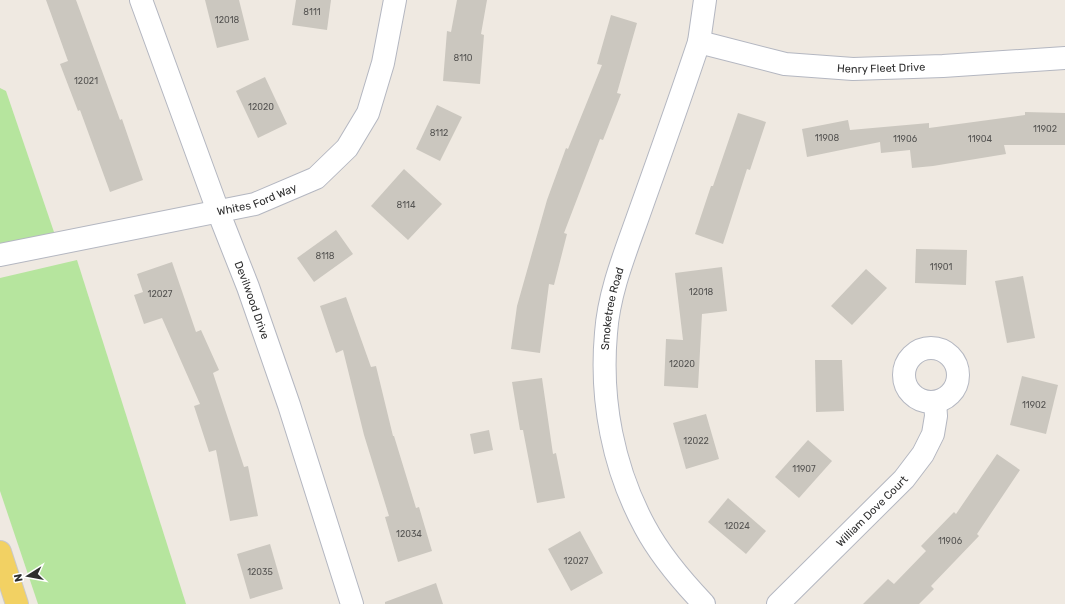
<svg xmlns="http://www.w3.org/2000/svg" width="1065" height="604" viewBox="0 0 1065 604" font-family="Rubik,sans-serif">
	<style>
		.green { fill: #b6e59e }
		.building { fill: #cbc7bf }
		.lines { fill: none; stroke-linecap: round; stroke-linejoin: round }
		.minor-casing { stroke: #b4b7c1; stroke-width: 24 }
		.major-casing { stroke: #c9c9c9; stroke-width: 24 }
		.minor { stroke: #fff; stroke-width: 22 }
		.major { stroke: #f2d163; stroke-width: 22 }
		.labels { text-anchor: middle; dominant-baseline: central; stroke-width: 3.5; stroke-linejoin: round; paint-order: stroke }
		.number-label { font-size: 9px; fill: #555452 }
		.street-label { font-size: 11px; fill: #2e2e2e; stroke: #fff }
	</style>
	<rect width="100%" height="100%" fill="#efe9e1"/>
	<!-- green -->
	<g class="green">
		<path d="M0,88L6,91L55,235L0,245Z"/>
		<path d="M77,260L186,604H38L0,491V278Z"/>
	</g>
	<!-- building -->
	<g class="building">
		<path d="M46,0H76L120,120L122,119L143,180L110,192L80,110L78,111L60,64L68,61Z"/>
		<path d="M205,0H239L249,40L217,48Z"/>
		<path d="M296,0H331L327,30L292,25Z"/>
		<path d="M457,0H487L481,34L484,35L480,84L443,81L447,31L451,32Z"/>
		<path d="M611,15L637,23L617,93L621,94L603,140L600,139L564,233L567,234L554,285L549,284L540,353L511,349L517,306L547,200L566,148L568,149L602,65L597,64Z"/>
		<path d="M265,77L287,124L258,138L236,91Z"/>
		<path d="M437,105L462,117L440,161L416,149Z"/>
		<path d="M1025,112L1065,113V145H1004L1006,154L933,166L912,168L910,150L881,153L880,142L807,157L802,129L848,120L850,130L929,123V128L1025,115Z"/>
		<path d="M738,113L766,122L750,170L747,169L723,244L695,234L711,186H713Z"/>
		<path d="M404,169L442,204L408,240L371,206Z"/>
		<path d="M336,230L353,254L314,282L297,258Z"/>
		<path d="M916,249L967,250L966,285L915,283Z"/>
		<path d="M172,262L196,332L201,330L219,370L213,373L244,467L248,466L258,516L230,521L216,450L209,452L194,406L200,404L162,318L144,324L134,295L143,292L137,274Z"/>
		<path d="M722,267L727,311L702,314L698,388L664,386L666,339L683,340L675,273Z"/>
		<path d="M866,269L887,288L852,325L831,306Z"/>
		<path d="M1023,276L1035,338L1007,343L995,281Z"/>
		<path d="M346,297L371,367L376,366L393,436H394L416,508L419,507L432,551L398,562L385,517L389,516L364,435L343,350L336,353L320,306Z"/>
		<path d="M815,360H842L844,411L816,412Z"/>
		<path d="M1022,376L1058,385L1046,434L1010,425Z"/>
		<path d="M542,378L553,454L556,453L565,498L537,503L523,430H520L512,382Z"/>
		<path d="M706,414L719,459L686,469L673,423Z"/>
		<path d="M489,430L493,450L474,454L470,434Z"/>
		<path d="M808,440L832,461L799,498L775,477Z"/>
		<path d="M997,454L1020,470L977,534L979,536L931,586L934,589L919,604H863L888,579L894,584L926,551L921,546L954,512L956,514Z"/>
		<path d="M728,498L766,531L746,554L708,522Z"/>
		<path d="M580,531L603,573L571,591L548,549Z"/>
		<path d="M270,544L283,589L250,599L237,554Z"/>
		<path d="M436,583L443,604H385V602Z"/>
	</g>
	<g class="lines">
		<!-- minor casing -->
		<g class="minor-casing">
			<g id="minor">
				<path id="s1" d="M141,0L218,211L248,287L289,405L352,604"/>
				<path id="s2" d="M699,42L785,64L853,69L943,66L1065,58"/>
				<path id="s3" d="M0,255L255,204L316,178L347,148L368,113L383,63L395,0"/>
				<circle cx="931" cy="375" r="27"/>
				<path id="s4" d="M704,604C682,581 660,555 645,527C613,468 600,400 606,333C609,291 626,251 640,211C660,155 680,99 699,42L705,0"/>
				<path id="s5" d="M778,604L904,479L923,454L933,434L936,416L935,402"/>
			</g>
		</g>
		<!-- major casing -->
		<g class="major-casing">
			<path id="major" d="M0,552L17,604"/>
		</g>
		<!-- minor -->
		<use href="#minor" class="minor"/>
		<!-- major -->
		<use href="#major" class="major"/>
	</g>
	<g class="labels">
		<!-- number labels -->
		<g class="number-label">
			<text x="312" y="12">8111</text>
			<text x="227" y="20">12018</text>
			<text x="463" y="58">8110</text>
			<text x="86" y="81">12021</text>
			<text x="261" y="107">12020</text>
			<text x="1045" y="129">11902</text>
			<text x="439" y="133">8112</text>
			<text x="827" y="138">11908</text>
			<text x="905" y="139">11906</text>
			<text x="980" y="139">11904</text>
			<text x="406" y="205">8114</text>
			<text x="325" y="256">8118</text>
			<text x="941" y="267">11901</text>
			<text x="701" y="292">12018</text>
			<text x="160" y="294">12027</text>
			<text x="682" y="364">12020</text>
			<text x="1034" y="405">11902</text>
			<text x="696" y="441">12022</text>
			<text x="804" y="469">11907</text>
			<text x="737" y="526">12024</text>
			<text x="409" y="534">12034</text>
			<text x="950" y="541">11906</text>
			<text x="576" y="561">12027</text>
			<text x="260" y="572">12035</text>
		</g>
		<!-- street labels -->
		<g class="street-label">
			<text stroke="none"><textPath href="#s2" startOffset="185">Henry Fleet Drive</textPath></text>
			<text stroke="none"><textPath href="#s3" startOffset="263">Whites Ford Way</textPath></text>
			<text stroke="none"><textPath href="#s1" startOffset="320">Devilwood Drive</textPath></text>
			<text stroke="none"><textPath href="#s4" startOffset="323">Smoketree Road</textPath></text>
			<text stroke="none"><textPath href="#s5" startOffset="132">William Dove Court</textPath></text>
		</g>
	</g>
	<!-- north arrow -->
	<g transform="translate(28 576) rotate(259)" stroke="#ffffff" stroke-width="3" paint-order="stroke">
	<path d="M0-3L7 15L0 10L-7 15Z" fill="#2e2e2e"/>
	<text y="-6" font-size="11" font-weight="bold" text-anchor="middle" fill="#2e2e2e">N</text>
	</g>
</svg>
